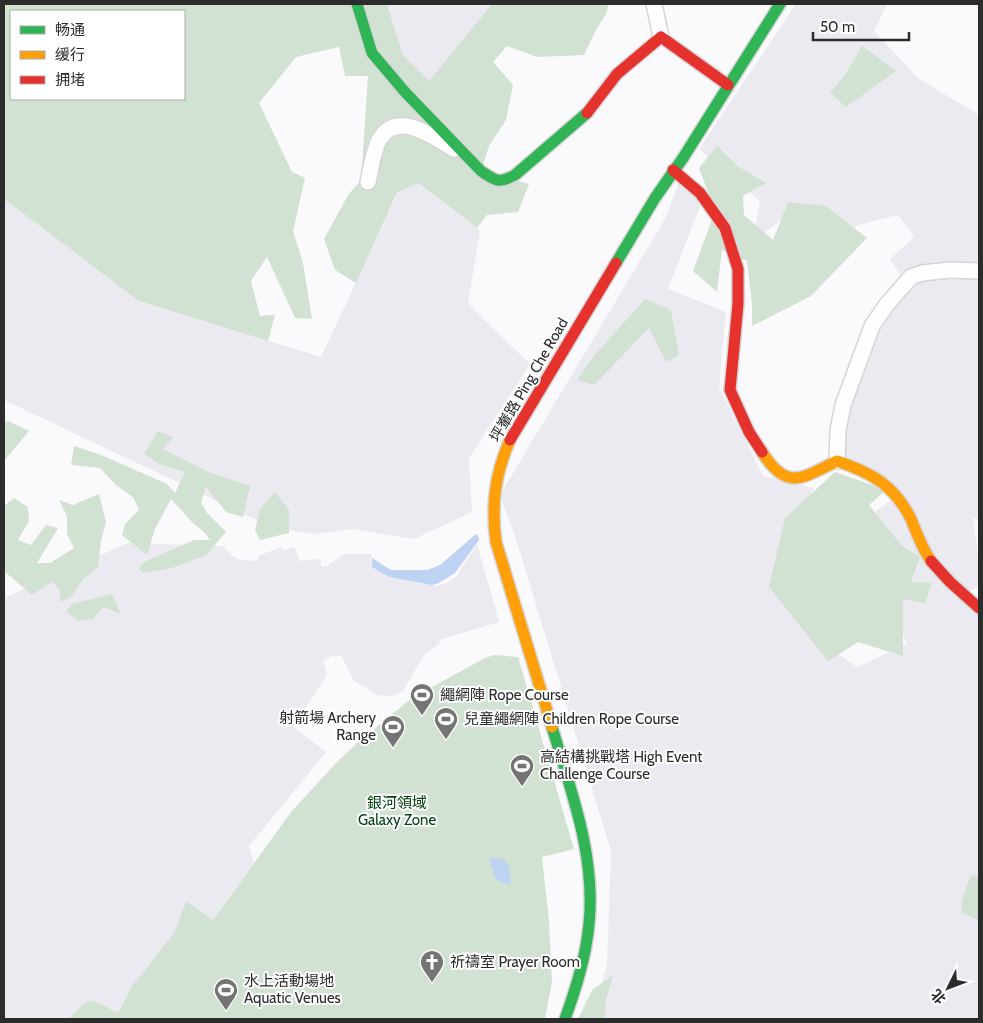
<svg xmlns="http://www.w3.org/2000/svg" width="983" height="1023" viewBox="0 0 983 1023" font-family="Cabin,'Noto Sans SC',sans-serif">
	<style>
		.built { fill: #eceaf1 }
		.green { fill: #d1e2d2; fill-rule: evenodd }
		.water { fill: #bed2f4 }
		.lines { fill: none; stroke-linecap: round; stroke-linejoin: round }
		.street-casing { stroke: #d5d4d6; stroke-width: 18 }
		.fast-casing { stroke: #d5d4d6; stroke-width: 14 }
		.slow-casing { stroke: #d5d4d6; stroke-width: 14 }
		.jam-casing { stroke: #d5d4d6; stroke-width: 14 }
		.street { stroke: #fefefe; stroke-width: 15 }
		.fast { stroke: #30b455; stroke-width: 11 }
		.slow { stroke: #ff9f0a; stroke-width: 11 }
		.jam { stroke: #e5322d; stroke-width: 11 }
		.labels { text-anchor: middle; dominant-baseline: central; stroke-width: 4; stroke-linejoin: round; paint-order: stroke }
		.street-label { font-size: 15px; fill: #2c2c2d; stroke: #fff }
		.poi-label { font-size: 15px; fill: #2c2c2d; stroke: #fff; text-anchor: start }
		.park-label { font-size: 15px; fill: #00430d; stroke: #fff }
	</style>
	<rect width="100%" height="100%" fill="#faf9fb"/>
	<!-- built -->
	<g class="built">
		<path d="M387,4H493L429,82L403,55Z"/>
		<path d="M796,4H887L874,31L919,79L979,115V520L973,517L979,563V586L964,595L979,607V1019H592L607,964L611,851L516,539L500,495L665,219L681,177L704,196L668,289L726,312L719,388L763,476L814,488L774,574L816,639L857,667L907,644L885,599L876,511L897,496L846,459L843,405L876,315L905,283L890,259L914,237L898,215L858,225L842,242L794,210L752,242L760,201L699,149Z"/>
		<path d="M418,183L480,231L468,304L530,364L469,458L472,512L414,539L351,529L314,534L272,527L4,400V199L139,301L321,357L398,193Z"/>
		<path d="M128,543L222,546L237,559L251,561L259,559L258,556L281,547L283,551L294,547L300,561L321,559V566H327L344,554H371L372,567L389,577L437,586L447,583L456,577L477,544L499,622L439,640L440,643L424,655L403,691L393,696L378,695L354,681L341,655L335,657L334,655L323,661L327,675L293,727L326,752L249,846L254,863L213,920L186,901L174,933L132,986L118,1014L89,1001L69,1019H4V598Z"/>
	</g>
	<!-- green -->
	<g class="green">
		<path d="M4,4H387L403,55L429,81L492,4H609L606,14L596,30L584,55L537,57L507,46L493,62L513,85L506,120L489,146L481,171L529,184L518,212L487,215L477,228L418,183L397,193L356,283L335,270L324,239L348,195L361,180L368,76H345L339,47L296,57L259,103L292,172L305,178L293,231L303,263L312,319L295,318L267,257L251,281L260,316L275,315L268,341L139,301L4,199ZM11,11H184V99H11Z"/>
		<path d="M862,46L896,71L846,107L830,93L845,75Z"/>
		<path d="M717,146L739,167L766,183L743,196L744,215L773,240L788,202L826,206L867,238L811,296L752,326V304L747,261L722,250L717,292L693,271L715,211L699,168Z"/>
		<path d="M645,299L671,310L679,355L666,362L649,328L594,385L577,380L594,356Z"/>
		<path d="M8,421L29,431L4,461V423Z"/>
		<path d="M158,431L173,437L163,449L211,473L250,486L243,517L226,512L206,487L201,502L207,513L226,532L206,555L172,568L143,573L139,569L144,562L194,540H210L204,532L193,523L171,499L155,529L147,555L122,535L125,524L139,510L133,497L116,485L100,468L71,465L74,446L99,454L167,484L175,493L185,472L161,465L144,454Z"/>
		<path d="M835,472L886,490L869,505L902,546L920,557L911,582L932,583L925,603L903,599V656L858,642L828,661L769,587L785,518Z"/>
		<path d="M275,492L289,510V533L260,540L255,530L260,509Z"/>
		<path d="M99,494L106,522L101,541L98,567L83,579L70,598L60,602V590L52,582L32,595L4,571V506L14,498L28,507L29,521L18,540L31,545L46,525L58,528L37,563H50L74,548L67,534V516L59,500L73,505Z"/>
		<path d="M112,594L121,614L103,607L93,619L78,621L66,611L72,604Z"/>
		<path d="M494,655L518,657L574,849L542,857L549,921L552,982L545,1019H69C93,992 91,1000 118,1013L132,986L174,933L186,901L213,920L291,812L337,762L358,742L412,698L485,658Z"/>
		<path d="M971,875L979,876V923L976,919L961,912L962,900Z"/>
		<path d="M613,975L606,1000L605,1019H578L592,990Z"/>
	</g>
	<!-- water -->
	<g class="water">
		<path d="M476,534L478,536L479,540L455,573L439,583L432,585L389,577L372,567V558L391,570H427L440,565Z"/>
		<path d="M495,858L504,860L509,866L511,885L496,880L489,859Z"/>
	</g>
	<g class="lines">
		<!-- street casing -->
		<g class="street-casing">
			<g id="street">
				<path d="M654,4L661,37"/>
				<path d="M368,182C371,169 373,152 379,140C397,109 433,137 454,149"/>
				<path d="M837,461L838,430L843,405L872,326L887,304L911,277L922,273L950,270L979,271"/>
			</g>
		</g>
		<!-- fast casing -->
		<g class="fast-casing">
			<g id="fast">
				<path d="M357,4L372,53L405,92L481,171C496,181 498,184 515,175L587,113"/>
				<path d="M616,263L655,198L683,158L780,4"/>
				<path d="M552,727C571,791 596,856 589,924C586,957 576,988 565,1019"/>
			</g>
		</g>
		<!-- slow casing -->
		<g class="slow-casing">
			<g id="slow">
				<path d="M510,440C495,474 491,505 496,542L552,727"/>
				<path d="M762,452C787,492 802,478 837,461C872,473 894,485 911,519C917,534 922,548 931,561"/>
			</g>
		</g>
		<!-- jam casing -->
		<g class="jam-casing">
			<g id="jam">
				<path d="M587,113L617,74L661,37L728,85"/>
				<path d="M673,170L700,193L725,228L738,269V304L730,390L749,432L762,452"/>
				<path d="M510,440L616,263"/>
				<path d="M931,561L950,582L979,608"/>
			</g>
		</g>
		<!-- street -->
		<use href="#street" class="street"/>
		<!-- fast -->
		<use href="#fast" class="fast"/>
		<!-- slow -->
		<use href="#slow" class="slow"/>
		<!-- jam -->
		<use href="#jam" class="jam"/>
	</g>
	<!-- icons -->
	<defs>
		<g id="stadium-pin" transform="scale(1.25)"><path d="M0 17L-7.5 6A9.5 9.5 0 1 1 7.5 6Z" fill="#747475" stroke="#fff"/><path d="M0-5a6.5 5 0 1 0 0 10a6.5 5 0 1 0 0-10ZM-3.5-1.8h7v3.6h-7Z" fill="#fff"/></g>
		<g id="church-pin" transform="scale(1.25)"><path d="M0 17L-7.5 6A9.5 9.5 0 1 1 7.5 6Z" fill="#747475" stroke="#fff"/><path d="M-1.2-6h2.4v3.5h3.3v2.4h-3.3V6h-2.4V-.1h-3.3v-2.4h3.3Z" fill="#fff"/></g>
	</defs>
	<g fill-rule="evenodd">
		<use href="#stadium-pin" x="422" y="695"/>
		<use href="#stadium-pin" x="446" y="719"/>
		<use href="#stadium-pin" x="393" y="727"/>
		<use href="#stadium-pin" x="522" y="766"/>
		<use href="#church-pin" x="432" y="962"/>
		<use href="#stadium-pin" x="226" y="990"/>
	</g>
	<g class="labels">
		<!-- street labels -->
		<g class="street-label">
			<text transform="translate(529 380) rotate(-60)">坪輋路 Ping Che Road</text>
		</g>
		<!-- poi labels -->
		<g class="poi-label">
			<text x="440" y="695">繩網陣 Rope Course</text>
			<text x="376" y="718" text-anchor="end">射箭場 Archery<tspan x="376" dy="17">Range</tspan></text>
			<text x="464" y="719">兒童繩網陣 Children Rope Course</text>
			<text x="540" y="757">高結構挑戰塔 High Event<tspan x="540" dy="17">Challenge Course</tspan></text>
			<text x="450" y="962">祈禱室 Prayer Room</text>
			<text x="244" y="981">水上活動場地<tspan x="244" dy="17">Aquatic Venues</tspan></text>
		</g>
		<!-- park labels -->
		<g class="park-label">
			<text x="397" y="803">銀河領域<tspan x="397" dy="17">Galaxy Zone</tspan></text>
		</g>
	</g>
	<!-- border -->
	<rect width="983" height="1023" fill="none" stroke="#2c2c2d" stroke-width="10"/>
	<!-- legend -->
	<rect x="10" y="10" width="175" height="90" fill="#ffffff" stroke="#ababab"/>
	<rect x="20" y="26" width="25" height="8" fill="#30b455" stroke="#ababab"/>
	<text x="55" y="35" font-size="15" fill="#2c2c2d">畅通</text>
	<rect x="20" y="51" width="25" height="8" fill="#ff9f0a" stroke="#ababab"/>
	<text x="55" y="60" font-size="15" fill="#2c2c2d">缓行</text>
	<rect x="20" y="76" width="25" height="8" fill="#e5322d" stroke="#ababab"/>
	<text x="55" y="85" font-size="15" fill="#2c2c2d">拥堵</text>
	<!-- north arrow -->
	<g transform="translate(948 988) rotate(228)" stroke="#ffffff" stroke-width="4" paint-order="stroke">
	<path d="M0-4L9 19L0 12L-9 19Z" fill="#2c2c2d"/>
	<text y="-8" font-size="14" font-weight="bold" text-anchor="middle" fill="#2c2c2d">北</text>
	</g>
	<!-- scale -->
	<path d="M813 32v8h96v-8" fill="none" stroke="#2c2c2d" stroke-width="2.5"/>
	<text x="820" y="32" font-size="15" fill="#2c2c2d" stroke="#ffffff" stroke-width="4" paint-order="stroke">50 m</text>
</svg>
